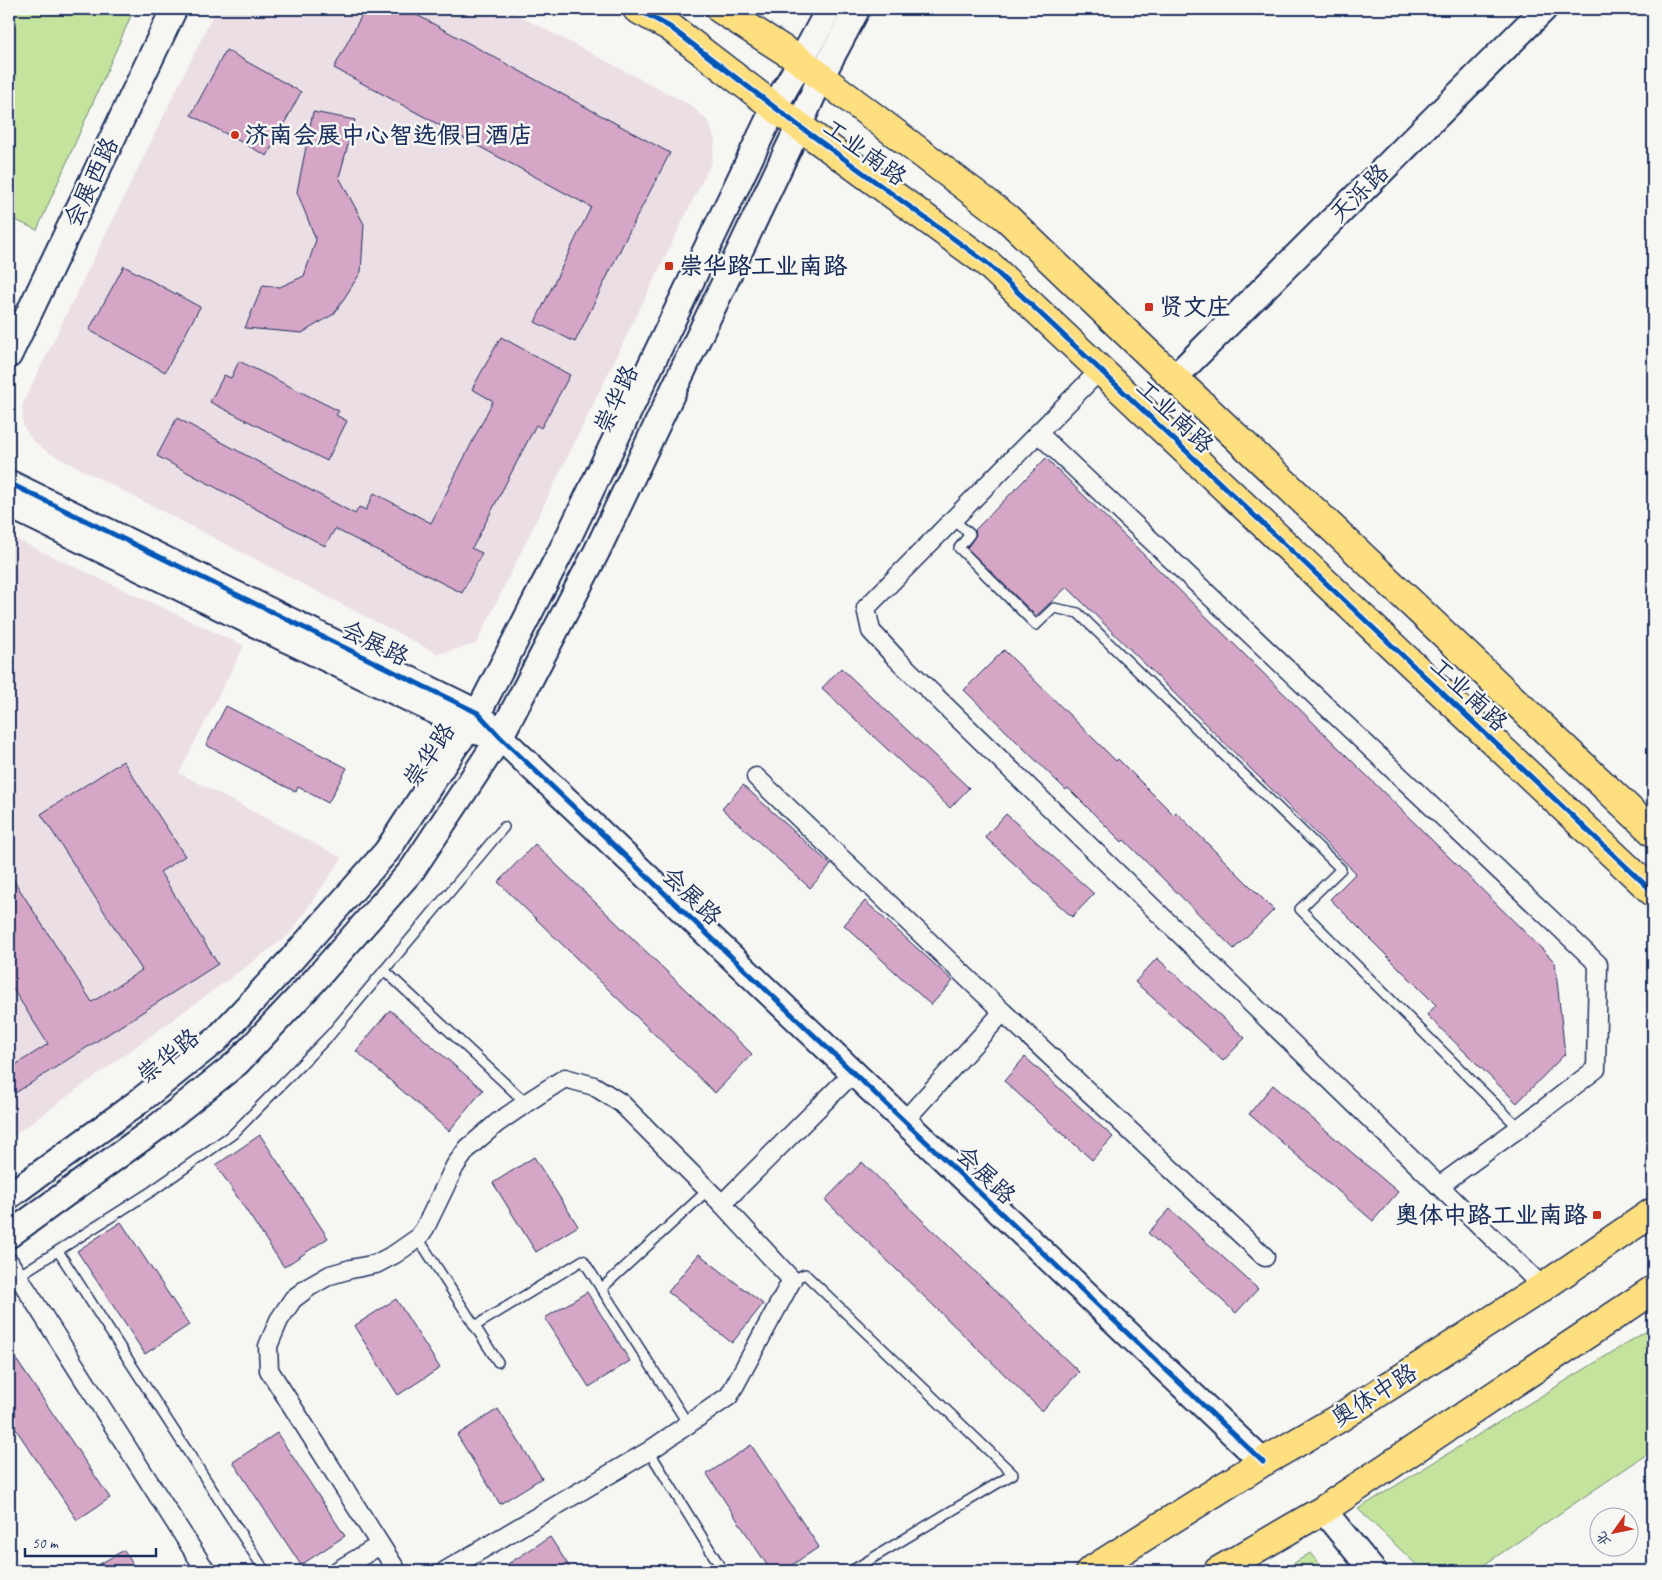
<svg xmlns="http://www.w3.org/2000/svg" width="1662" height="1580" viewBox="0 0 1662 1580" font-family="Caveat,'LXGW WenKai TC',sans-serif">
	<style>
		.built { fill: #ecdee5 }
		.green { fill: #c4e39c; stroke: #70897d }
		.building { fill: #d5a6c6; stroke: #1b2f5e }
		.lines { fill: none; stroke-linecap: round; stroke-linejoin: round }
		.lane-casing { stroke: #1b2f5e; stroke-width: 12 }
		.street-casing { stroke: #1b2f5e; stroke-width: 21 }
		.secondary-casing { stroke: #1b2f5e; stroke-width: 29 }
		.primary-casing { stroke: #1b2f5e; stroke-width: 31 }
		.lane { stroke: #f6f6f2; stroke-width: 9 }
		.street { stroke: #f6f6f2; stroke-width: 18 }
		.secondary { stroke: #f6f6f2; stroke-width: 25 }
		.primary { stroke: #fddf80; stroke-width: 28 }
		.cycleway-casing { stroke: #f6f6f2; stroke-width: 8 }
		.cycleway { stroke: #0057b8; stroke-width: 5 }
		.poi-dot { fill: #c8321e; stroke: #f6f6f2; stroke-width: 2 }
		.labels { text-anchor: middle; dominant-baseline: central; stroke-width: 5; stroke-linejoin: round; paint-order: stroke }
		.poi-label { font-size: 24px; font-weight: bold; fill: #1b2f5e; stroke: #f6f6f2; text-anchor: start }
		.street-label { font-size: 24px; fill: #1b2f5e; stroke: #f6f6f2 }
	</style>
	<rect width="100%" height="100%" fill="#f6f6f2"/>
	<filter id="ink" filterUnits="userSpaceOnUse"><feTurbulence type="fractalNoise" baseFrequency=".02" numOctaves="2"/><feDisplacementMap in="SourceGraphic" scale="10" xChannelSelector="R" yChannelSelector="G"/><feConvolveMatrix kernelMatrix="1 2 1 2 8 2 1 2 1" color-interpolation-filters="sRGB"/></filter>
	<g filter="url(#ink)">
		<!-- built -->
		<g class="built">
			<path d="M216,9H506L690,105L709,122L715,141L712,161L476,644L438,654L46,451L32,440L23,426L22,405Z"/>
			<path d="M9,536L244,646L179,773L342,858L289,935L9,1139Z"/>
		</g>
		<!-- green -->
		<g class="green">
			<path d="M9,9H134L37,230L9,217Z"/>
			<path d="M1653,1327V1450L1475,1571H1423L1358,1509Z"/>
			<path d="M1310,1553L1325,1571H1282Z"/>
		</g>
		<!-- building -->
		<g class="building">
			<path d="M365,9H406L670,153L631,228L575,342L535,322L591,207L334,68Z"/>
			<path d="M226,50L301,92L267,156L191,115Z"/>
			<path d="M313,112L355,120L339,177L364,224L361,272L334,314L302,333L245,328L263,285L280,287L304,276L316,240L297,192Z"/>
			<path d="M124,266L200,307L165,372L89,330Z"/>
			<path d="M501,337L570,375L541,428L536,425L474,545L471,548L482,553L462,593L335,529L325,546L157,456L177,418L355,514L359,507L366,510L374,493L431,523L493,401L472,389Z"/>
			<path d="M239,361L339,411L336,415L347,421L327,461L210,402L224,375L231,378Z"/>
			<path d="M1046,458L1555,962L1565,1054L1517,1103L1427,1015L1436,1005L1330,899L1356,873L1067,587L1036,616L967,548L976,535L975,530Z"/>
			<path d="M1004,650L1116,761L1118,759L1174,815L1176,812L1274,910L1234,949L1124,840L1122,842L1068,788L1066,790L964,690Z"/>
			<path d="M841,668L969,788L950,808L822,688Z"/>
			<path d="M226,706L347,768L328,803L298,787L296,792L206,745Z"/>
			<path d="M123,761L185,856L160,872L218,964L9,1097V1069L48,1044L9,983V873L92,1002L142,970L41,814Z"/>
			<path d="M743,785L831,865L810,888L722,809Z"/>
			<path d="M1006,814L1094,894L1072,917L985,837Z"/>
			<path d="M535,844L752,1054L715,1093L498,882Z"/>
			<path d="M865,901L953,981L931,1005L844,925Z"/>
			<path d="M1157,958L1245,1038L1223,1061L1135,982Z"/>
			<path d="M390,1010L483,1090L449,1131L356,1051Z"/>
			<path d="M1025,1057L1113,1137L1092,1160L1004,1081Z"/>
			<path d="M1273,1085L1398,1192L1373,1221L1249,1114Z"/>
			<path d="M260,1135L328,1238L284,1267L216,1165Z"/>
			<path d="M534,1157L578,1226L536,1252L493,1183Z"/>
			<path d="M862,1162L1079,1372L1042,1411L825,1200Z"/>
			<path d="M1170,1209L1258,1289L1236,1313L1148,1233Z"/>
			<path d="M121,1222L189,1325L145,1354L77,1251Z"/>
			<path d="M699,1254L763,1304L732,1343L668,1292Z"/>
			<path d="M587,1292L630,1361L589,1387L545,1318Z"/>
			<path d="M396,1299L440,1368L398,1395L354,1326Z"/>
			<path d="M9,1349L110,1498L77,1520L9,1419Z"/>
			<path d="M498,1409L542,1478L500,1504L457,1435Z"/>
			<path d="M277,1433L345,1536L301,1565L233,1462Z"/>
			<path d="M751,1445L819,1547L783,1571H771L707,1474Z"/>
			<path d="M550,1537L572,1571H497Z"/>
			<path d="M124,1550L137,1571H88Z"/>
		</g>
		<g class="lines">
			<!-- lane casing -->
			<g class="lane-casing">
				<g id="lane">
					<path d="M953,520L970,534L959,548L1036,625L1054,608L1078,613L1341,869L1300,909L1519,1128"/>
					<path d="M384,970L526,1103"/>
					<path d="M418,1238L498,1362"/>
					<path d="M58,1251L265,1571"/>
					<path d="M18,1276L152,1191L233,1134L330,1035L504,827"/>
					<path d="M792,1280L805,1274L1013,1474L851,1571"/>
					<path d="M601,1289L708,1190"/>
					<path d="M475,1326L583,1260L688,1424"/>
					<path d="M649,1451L723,1571"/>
				</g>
			</g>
			<!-- street casing -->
			<g class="street-casing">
				<g id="street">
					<path d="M1100,370L866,608L871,631L896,658L1543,1287"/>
					<path d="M1038,433L1598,964L1596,1069L1519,1128L1439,1186"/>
					<path d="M756,777L1003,1012"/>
					<path d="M904,1121L1003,1012L1265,1257"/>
					<path d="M722,1204L853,1073"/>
					<path d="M9,1262L206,1571"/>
					<path d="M337,1571L380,1545"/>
					<path d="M397,1571L269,1370L268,1346L279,1320L293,1299L309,1287L330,1275L351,1269L376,1264L395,1254L418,1238L425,1228L455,1166L468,1148L497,1123L526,1103L565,1078L594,1086L621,1103L722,1204L792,1280L729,1396L649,1451L445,1571"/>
				</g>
			</g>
			<!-- secondary casing -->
			<g class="secondary-casing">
				<g id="secondary">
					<path d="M9,355L174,9"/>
					<path d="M1174,378L1544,9"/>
					<path d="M9,483L478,713L500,737L1263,1462"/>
					<path d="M9,505L437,712L468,730L483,733"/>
					<path d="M9,1196L137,1103L216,1040L291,960L387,851L456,745L468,730L478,713L569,536L775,106L801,61L829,9"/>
					<path d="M9,1235L156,1128L237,1063L314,981L412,870L500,737L597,551L799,126L821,77L857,9"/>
					<path d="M1323,1510L1373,1571"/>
				</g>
			</g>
			<!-- primary casing -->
			<g class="primary-casing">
				<g id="primary">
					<path d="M637,9L670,27L799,126L987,263L1653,892"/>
					<path d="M720,9L801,61L821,77L1007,218L1174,378L1653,832"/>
					<path d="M1090,1571L1263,1462L1341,1417L1543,1287L1653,1212"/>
					<path d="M1218,1571L1323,1510L1653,1290"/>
				</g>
			</g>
			<!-- lane -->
			<use href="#lane" class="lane"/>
			<!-- street -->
			<use href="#street" class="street"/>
			<!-- secondary -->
			<use href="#secondary" class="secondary"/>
			<!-- primary -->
			<use href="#primary" class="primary"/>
			<!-- cycleway casing -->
			<g class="cycleway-casing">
				<g id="cycleway">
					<path d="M637,9L670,27L799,126L987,263L1653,892"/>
					<path d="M9,483L478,713L500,737L1263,1462"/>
				</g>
			</g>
			<!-- cycleway -->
			<use href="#cycleway" class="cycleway"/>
		</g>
	</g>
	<!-- markers -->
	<g class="poi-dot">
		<circle cx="235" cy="135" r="5"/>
		<rect x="664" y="261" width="10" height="10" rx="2.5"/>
		<rect x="1144" y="302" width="10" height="10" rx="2.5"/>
		<rect x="1592" y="1210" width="10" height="10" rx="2.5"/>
	</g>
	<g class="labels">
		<!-- poi labels -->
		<g class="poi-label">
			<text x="245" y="135">济南会展中心智选假日酒店</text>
			<text x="679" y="266">崇华路工业南路</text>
			<text x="1159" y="307">贤文庄</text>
			<text x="1587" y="1215" text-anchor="end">奥体中路工业南路</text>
		</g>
		<!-- street labels -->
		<g class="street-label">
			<text transform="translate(865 152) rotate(36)">工业南路</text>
			<text transform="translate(91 182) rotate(-65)">会展西路</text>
			<text transform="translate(1359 193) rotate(-45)">天泺路</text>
			<text transform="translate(616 399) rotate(-65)">崇华路</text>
			<text transform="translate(1175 416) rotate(43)">工业南路</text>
			<text transform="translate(375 643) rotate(26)">会展路</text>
			<text transform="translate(1469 694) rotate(43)">工业南路</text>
			<text transform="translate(429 755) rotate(-56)">崇华路</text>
			<text transform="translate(692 896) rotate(44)">会展路</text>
			<text transform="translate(168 1056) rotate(-39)">崇华路</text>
			<text transform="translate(986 1175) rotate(44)">会展路</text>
			<text transform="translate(1374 1395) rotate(-32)">奥体中路</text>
		</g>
	</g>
	<!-- margin -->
	<rect width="1662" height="1580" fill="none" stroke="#f6f6f2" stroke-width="30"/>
	<rect x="15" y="15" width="1632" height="1550" fill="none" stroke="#1b2f5e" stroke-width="2" filter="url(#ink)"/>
	<!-- north arrow -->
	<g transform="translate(1614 1532) rotate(237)"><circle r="24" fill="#f6f6f2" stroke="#9ea6b7"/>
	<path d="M0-4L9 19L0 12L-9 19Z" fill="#c8321e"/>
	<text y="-8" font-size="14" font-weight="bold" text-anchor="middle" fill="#1b2f5e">北</text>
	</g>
	<!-- scale -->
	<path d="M25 1548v8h131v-8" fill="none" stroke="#1b2f5e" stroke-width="2.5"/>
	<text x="32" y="1548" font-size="15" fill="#1b2f5e" stroke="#f6f6f2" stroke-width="4" paint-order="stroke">50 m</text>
</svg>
